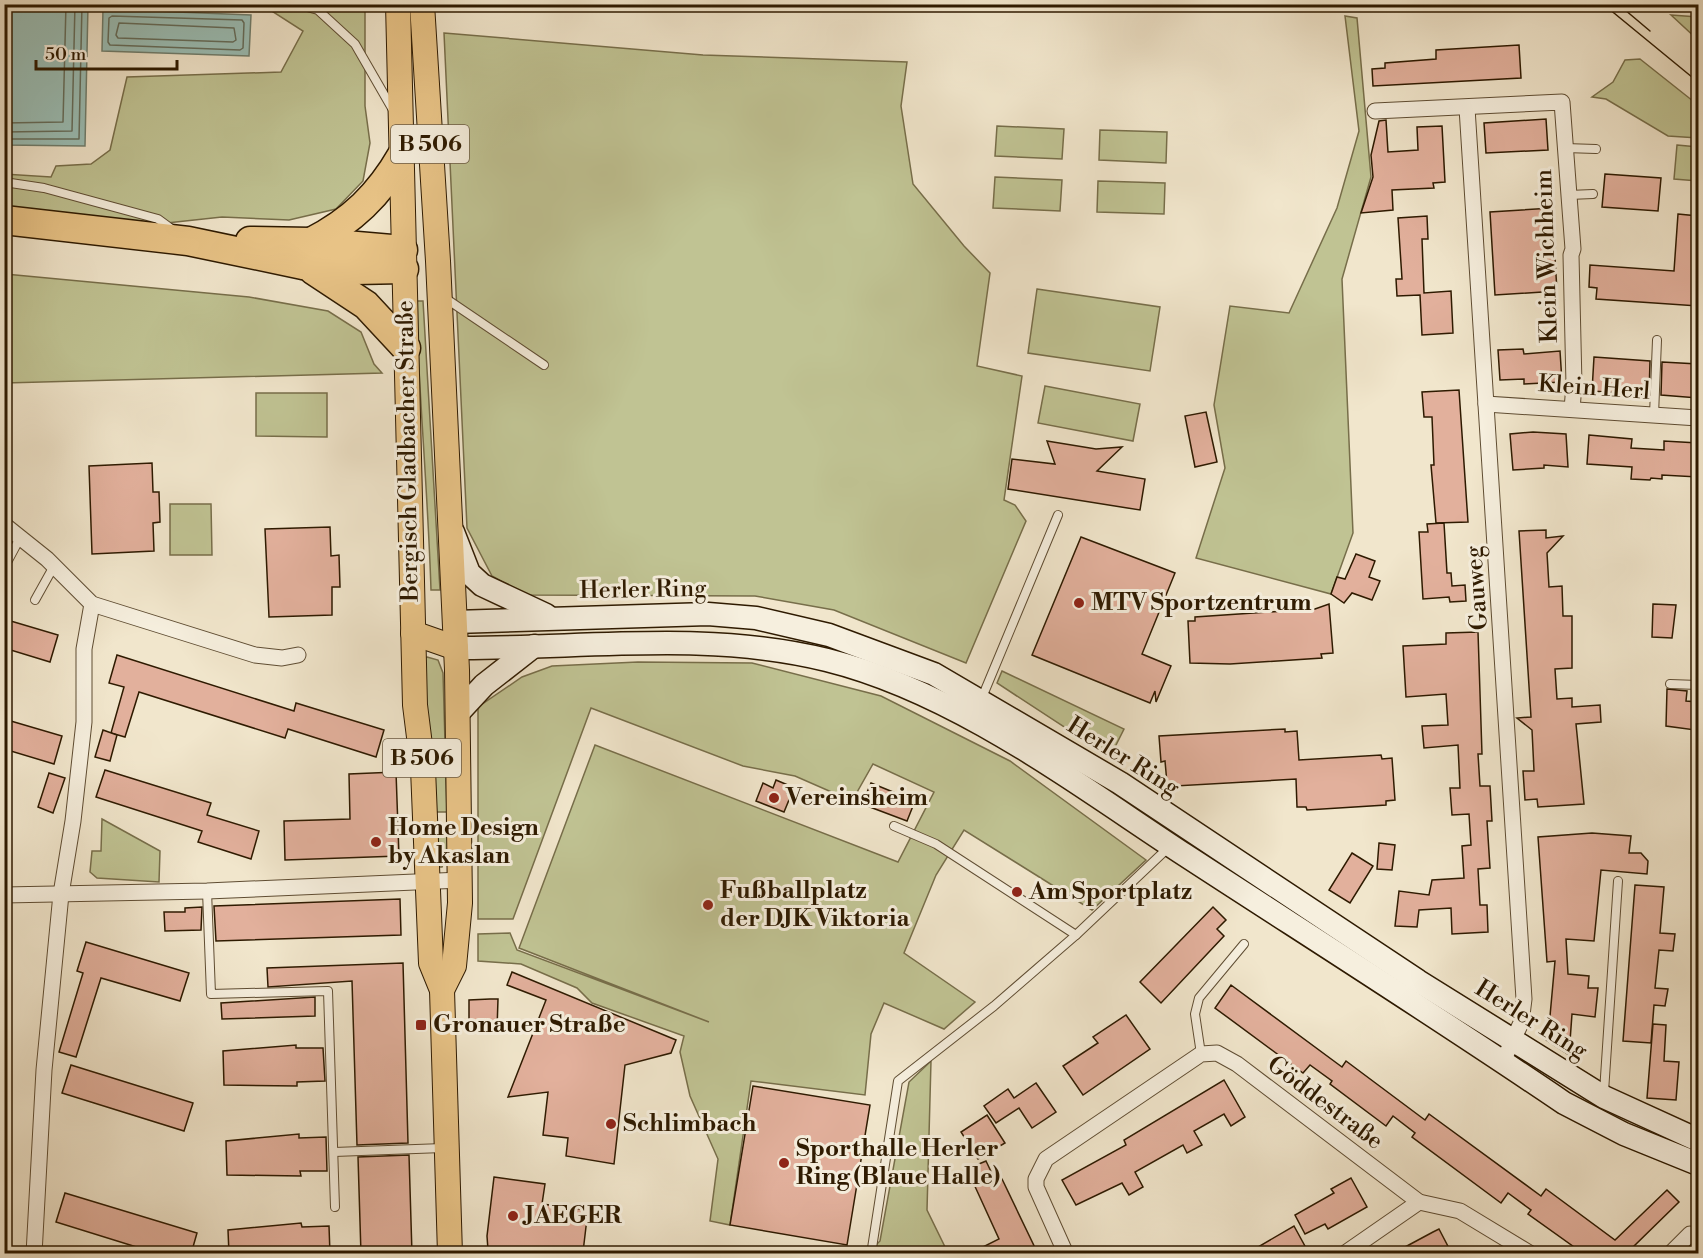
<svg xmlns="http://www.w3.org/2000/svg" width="1703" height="1258" viewBox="0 0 1703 1258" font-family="'Libre Bodoni',serif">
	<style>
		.green { fill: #c0c393; stroke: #776e4a; stroke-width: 1.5 }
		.water { fill: #9bc0b8; stroke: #6f7e6e; stroke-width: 1.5 }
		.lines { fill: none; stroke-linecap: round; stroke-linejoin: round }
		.shore { stroke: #646d5c; stroke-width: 1.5 }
		.building { fill: #e2b09c; stroke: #2e1a00; stroke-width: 1.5 }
		.lane-casing { stroke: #5f4d33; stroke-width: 10 }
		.street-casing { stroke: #5f4d33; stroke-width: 17 }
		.secondary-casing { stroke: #2e1a00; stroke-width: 25 }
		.primary-casing { stroke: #2e1a00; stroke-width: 26 }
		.highway-casing { stroke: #2e1a00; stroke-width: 31 }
		.lane { stroke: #f6efde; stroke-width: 8 }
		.street { stroke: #f6efde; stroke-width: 15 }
		.secondary { stroke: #f6efde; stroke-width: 22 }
		.primary { stroke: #e8c386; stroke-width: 24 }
		.highway { stroke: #e8c386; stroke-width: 28 }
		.tram { stroke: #2e1a00; stroke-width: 1.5 }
		.poi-dot { fill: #8f2418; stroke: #f6efde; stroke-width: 2 }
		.labels { text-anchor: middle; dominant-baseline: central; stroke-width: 6; stroke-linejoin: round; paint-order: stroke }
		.shield { fill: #f6efde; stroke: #6a5a43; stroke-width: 1.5 }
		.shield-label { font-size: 22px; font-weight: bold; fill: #2e1a00 }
		.street-label { font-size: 24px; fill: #2e1a00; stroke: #f6efde }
		.poi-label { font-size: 24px; font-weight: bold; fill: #2e1a00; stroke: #f6efde; text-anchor: start }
	</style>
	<rect width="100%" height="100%" fill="#f1e6cc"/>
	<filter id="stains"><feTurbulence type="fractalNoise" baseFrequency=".00333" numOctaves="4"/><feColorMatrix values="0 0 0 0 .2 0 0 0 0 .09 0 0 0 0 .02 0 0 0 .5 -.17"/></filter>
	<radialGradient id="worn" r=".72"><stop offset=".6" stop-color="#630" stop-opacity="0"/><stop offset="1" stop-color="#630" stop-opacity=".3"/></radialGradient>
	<!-- green -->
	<g class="green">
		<path d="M271,5H365V106L370,143L363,181L336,209L289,220L222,217L139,226L5,210L4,174L51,177L56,166L91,164L110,150L127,77L281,72L303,31L270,10Z"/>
		<path d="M1671,15L1698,17V40Z"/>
		<path d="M1345,16L1357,18L1371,177L1342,279L1353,533L1331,594L1196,558L1225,468L1214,405L1230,306L1289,313L1337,208L1359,131Z"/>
		<path d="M444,33L703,55L907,62L901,106L913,184L964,246L990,273L977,366L1022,376L1004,500L1015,505L1026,521L966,663L834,610L755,596L527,595L492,576L467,528Z"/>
		<path d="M1640,59L1698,105V138L1668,136L1606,99L1592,97L1613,82L1625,60Z"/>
		<path d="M997,126L1064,129L1062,159L995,156Z"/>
		<path d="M1100,130L1167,132L1166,163L1099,160Z"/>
		<path d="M1677,145L1698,147V181L1674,179Z"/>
		<path d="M995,177L1062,180L1060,211L993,208Z"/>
		<path d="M1098,181L1165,183L1164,214L1097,212Z"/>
		<path d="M5,274L249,297L328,311L361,332L374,364L382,373L5,383Z"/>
		<path d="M1037,289L1160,307L1150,371L1028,353Z"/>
		<path d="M416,301H423L440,590H431C428,493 419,398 416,301Z"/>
		<path d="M1045,386L1140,404L1133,441L1038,423Z"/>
		<path d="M256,393H327V437L256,436Z"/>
		<path d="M170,504H211L212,555H170Z"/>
		<path d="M427,657L438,660L443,673L447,812H435L422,660Z"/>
		<path d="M638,662L752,663L881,696L1010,761L1146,860L1092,910L964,830L936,875L904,953L975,1002L944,1029L884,1003L871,1034L865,1095L751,1081L730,1225L710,1221L718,1159L690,1096L680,1052L684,1036L592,1003L577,988L521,964L478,961V934L510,933L517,950L709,1022L519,948L595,745L898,862L934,792L873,764L852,801L795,776L743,766L591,708L513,919H478V707L522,677L552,666Z"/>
		<path d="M1002,671L1124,729L1110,757L997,683Z"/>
		<path d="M102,819L160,851L159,882L97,878L90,872L92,851H101Z"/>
		<path d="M448,825V851L442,867H438L436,826Z"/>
		<path d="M931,1061L927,1210L948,1253L867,1254L880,1241L909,1082Z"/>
	</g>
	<!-- water -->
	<g class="water">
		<path d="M5,4L88,5L85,146L5,145Z"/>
		<path d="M103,9L251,15L249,56L102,51Z"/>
	</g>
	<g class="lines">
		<!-- shore -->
		<g class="shore">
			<path d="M112,16L242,20L244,23L243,48L240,50L110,45L108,42L109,18Z"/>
			<path d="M119,23L234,28L236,40L233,42L118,38L116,35Z"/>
			<path d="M4,123L63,122L66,4"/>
			<path d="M4,132L72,131L75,4"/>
			<path d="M4,139H79L82,4"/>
		</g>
	</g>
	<!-- building -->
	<g class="building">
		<path d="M1519,45L1521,78L1373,86L1372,69L1385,68V63L1436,59V50Z"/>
		<path d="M1546,119L1548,150L1486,153L1484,123Z"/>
		<path d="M1386,120L1388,152L1418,150L1417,127L1442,126L1445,182L1433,183L1434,188L1392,190L1393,210L1361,213L1373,177L1371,155L1379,121Z"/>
		<path d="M1605,174L1661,178L1658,211L1602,207Z"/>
		<path d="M1552,208L1557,291L1495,295L1490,212Z"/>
		<path d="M1678,214L1698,216V306L1596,299L1597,288L1589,287L1590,265L1674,271Z"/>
		<path d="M1427,216L1428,239H1422L1424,293L1451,291L1453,333L1422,335L1420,295L1397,296L1396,279H1402L1398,218Z"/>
		<path d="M1523,349L1524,354L1560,351L1562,382L1524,384V379L1500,380L1498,350Z"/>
		<path d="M1594,357L1650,361L1649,395L1592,391Z"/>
		<path d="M1662,362L1698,364V398L1661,395Z"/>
		<path d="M1459,390L1468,522L1436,523L1431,465H1434L1432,417H1424L1422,392Z"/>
		<path d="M1206,412L1217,462L1195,467L1185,416Z"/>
		<path d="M1533,432L1566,434L1568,467L1544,465V468L1513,470L1510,434Z"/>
		<path d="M1589,435L1632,439L1631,448L1664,450V441L1698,443V477L1662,475V479L1651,478L1650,480L1631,479L1632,467L1587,464Z"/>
		<path d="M1047,441L1096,449L1122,447L1097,471L1145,479L1140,510L1008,489L1012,459L1055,464Z"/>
		<path d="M152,463L153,492H159L160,522L153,523L154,551L92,554L89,466Z"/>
		<path d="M1444,523L1447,573H1451L1452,586L1465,585L1466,601L1450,602L1449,597L1423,599L1419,532H1428L1427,524Z"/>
		<path d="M330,527L331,556L339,555L340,587H332V615L269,617L265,529Z"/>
		<path d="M1546,530V538L1563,536L1547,553L1549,587L1562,586L1563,616H1572V668L1555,669L1557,699L1572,698V707L1600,705L1601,722L1576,724L1584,804L1538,807L1537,799L1525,800L1523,771H1534L1532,730L1517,718L1531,717L1519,531Z"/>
		<path d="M1081,537L1175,573L1142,654L1171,666L1156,702L1155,691L1150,703L1032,655Z"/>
		<path d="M1356,554L1375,561L1369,577L1380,581L1372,600L1352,593L1344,603L1331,594L1337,577L1345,579Z"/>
		<path d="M1329,604L1333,653L1321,654L1322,658L1230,664L1190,663L1188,621H1195V617L1315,609Z"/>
		<path d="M1653,604L1676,605L1672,638L1652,637Z"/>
		<path d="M4,619L58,635L50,662L4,648Z"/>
		<path d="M1478,632L1482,754H1478L1480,786H1490L1492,821H1487L1490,868L1478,869L1480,905H1487L1488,932L1452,934L1451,908L1419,910L1417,927L1395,926L1399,891L1429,895L1432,880L1464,878L1462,846L1471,845L1469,814L1452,815L1450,788H1460L1458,745L1424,748L1422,726L1448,725L1446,694L1406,697L1403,646L1446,644V633Z"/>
		<path d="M117,655L294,711L296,703L384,730L376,757L288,729L285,738L139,692L125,737L111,733L124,687L109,683Z"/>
		<path d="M1667,689L1687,691L1686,701L1698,702V725H1695V730L1666,726Z"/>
		<path d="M4,719L62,736L54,764L4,749Z"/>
		<path d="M1285,729V732L1297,731L1299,760L1381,755L1382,759L1392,758L1395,800L1386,801V805L1307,810L1306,807H1297L1296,779L1175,786V783H1167L1165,761L1161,762L1159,736Z"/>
		<path d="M103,730L117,735L110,761L95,757Z"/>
		<path d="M105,770L211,803L207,815L259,831L251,859L198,842L202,831L96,797Z"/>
		<path d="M396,772L399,856L285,860L284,821L350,819L349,774Z"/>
		<path d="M49,773L65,778L53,813L38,807Z"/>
		<path d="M776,780L790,786L787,793L791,795L784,812L756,801L763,783L773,788Z"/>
		<path d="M871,783L915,801L907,821L862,804Z"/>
		<path d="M1592,833L1631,836L1629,853H1641L1648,861L1647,874L1601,870L1594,941L1566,939L1568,974L1589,976L1588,988H1598L1595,1017L1572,1014L1569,1055L1543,1038L1545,1026L1549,1027L1555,961L1547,962L1538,837Z"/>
		<path d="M1379,843L1395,845L1392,870L1377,869Z"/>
		<path d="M1352,853L1373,866L1350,903L1329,890Z"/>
		<path d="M1635,885L1664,887L1660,933L1675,934L1673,951L1659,950L1655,988L1668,989L1665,1006L1654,1005L1651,1043L1623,1041Z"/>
		<path d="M400,899L401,935L216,941L214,906Z"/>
		<path d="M202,907L201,930L165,931L164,912H185V908Z"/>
		<path d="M1213,907L1226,920L1217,929L1224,936L1161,1003L1140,982Z"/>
		<path d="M86,942L189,973L180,1001L101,978L76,1057L59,1052L83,973L77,971Z"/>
		<path d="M403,963L408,1143L357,1145L352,981L268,987L267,968Z"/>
		<path d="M512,972L676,1040L671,1053L625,1065L614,1164L566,1156L568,1138L543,1135L548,1092L508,1097L546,1000L507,985Z"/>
		<path d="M1231,985L1342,1067L1346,1061L1425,1120L1429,1114L1541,1196L1546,1189L1615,1240L1667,1190L1679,1202L1630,1250L1635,1254H1584L1528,1214L1531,1210L1508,1193L1501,1203L1412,1137L1415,1133L1393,1116L1386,1126L1330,1084L1332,1081L1310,1065L1303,1073L1215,1008Z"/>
		<path d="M315,997V1016L222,1019L221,1003Z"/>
		<path d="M490,999H498L497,1030L469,1031V1000Z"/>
		<path d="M1126,1015L1150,1049L1083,1095L1063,1066L1098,1043L1093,1037Z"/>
		<path d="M1653,1024L1666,1025L1664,1061L1679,1062L1676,1100L1647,1098Z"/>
		<path d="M296,1045V1048H323L325,1081L297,1082V1086L224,1085L223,1051Z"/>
		<path d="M71,1065L193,1103L184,1131L62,1093Z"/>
		<path d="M1224,1080L1245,1117L1231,1126L1224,1114L1194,1131L1202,1145L1187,1153L1183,1145L1135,1172L1143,1187L1129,1195L1122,1183L1076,1205L1062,1180L1126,1145L1124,1140Z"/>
		<path d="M1036,1083L1056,1112L1032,1128L1019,1108L996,1123L984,1106L1008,1089L1014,1098Z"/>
		<path d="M753,1086L870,1105L847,1245L730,1225Z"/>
		<path d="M987,1115L1005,1143L978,1159L961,1132Z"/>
		<path d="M299,1134V1138L326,1137L327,1171H300L301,1176L227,1175L226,1141Z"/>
		<path d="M409,1155L412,1254H361L358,1157Z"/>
		<path d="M986,1161L996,1182L1002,1179L1038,1254H969L999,1239L967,1169Z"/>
		<path d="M494,1177L545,1184L542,1204L588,1210L583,1252L561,1249L560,1254H519L488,1250L487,1236Z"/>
		<path d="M1351,1178L1367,1207L1328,1229L1325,1224L1305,1234L1295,1215L1334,1193L1331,1189Z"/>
		<path d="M65,1193L197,1233L191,1254H159L56,1222Z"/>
		<path d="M301,1223L302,1227L329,1226L330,1254H229L228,1230Z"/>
		<path d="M1294,1226L1306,1248L1296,1254H1246Z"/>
		<path d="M1439,1229L1452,1254H1392L1433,1232Z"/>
	</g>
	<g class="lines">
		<!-- lane casing -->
		<g class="lane-casing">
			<g id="lane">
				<path d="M296,4L318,10L355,44L393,110"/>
				<path d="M1565,148L1596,149"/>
				<path d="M4,182L44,188L158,219L173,230"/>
				<path d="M1569,195L1593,194"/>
				<path d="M445,298L544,365"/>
				<path d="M1654,415L1657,340"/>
				<path d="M4,568L20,538"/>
				<path d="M35,600L54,566"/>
				<path d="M1670,684L1698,685"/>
				<path d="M981,700L1058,515"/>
				<path d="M894,826L936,844L1076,935"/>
				<path d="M207,891L211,994L328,991L335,1207"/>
				<path d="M1201,1054L1195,1014L1199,998L1244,944"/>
				<path d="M1604,1092L1618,881"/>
				<path d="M334,1152L443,1148"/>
				<path d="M872,1248L898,1081L994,1006L1076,935L1169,847"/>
			</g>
		</g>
		<!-- street casing -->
		<g class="street-casing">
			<g id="street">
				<path d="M1467,108L1524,999L1521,1023L1503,1061"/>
				<path d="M1375,111L1562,102L1573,249L1571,255L1574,385L1572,409"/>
				<path d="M1486,404L1698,418"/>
				<path d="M7,527L47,559L92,604L255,655L282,658L298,655"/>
				<path d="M4,895L207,891L461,880"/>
				<path d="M34,1254L44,1070L61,894L73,821L84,722V649L92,604"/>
				<path d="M1066,1254L1036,1187V1179L1046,1159L1201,1054L1217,1053L1237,1064L1419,1202L1460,1211L1531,1254"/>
				<path d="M1344,1254L1419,1202"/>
				<path d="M1670,1254L1690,1234"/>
			</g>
		</g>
		<!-- secondary casing -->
		<g class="secondary-casing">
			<g id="secondary">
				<path d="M453,532L469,573L482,585L546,615"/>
				<path d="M455,622L708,614L756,618L829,635L934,674L1120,783L1418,981L1604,1097L1698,1140"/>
				<path d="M456,648C581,649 705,630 827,660C956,692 1075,783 1185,855C1311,937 1439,1018 1564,1103L1624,1134L1698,1164"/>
				<path d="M458,713L484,685L534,646"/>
			</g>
		</g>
		<!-- primary casing -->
		<g class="primary-casing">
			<g id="primary">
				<path d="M398,4L415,705L423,769L431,963L442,990L450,1254"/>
				<path d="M422,4L438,261L457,670L460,903L454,966L442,990"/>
				<path d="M413,633L456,648"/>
			</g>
		</g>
		<!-- highway casing -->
		<g class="highway-casing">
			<g id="highway">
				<path d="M4,220L188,241L303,265L355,270L404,269"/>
				<path d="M250,241L311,242L403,250"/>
				<path d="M311,242C352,221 379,195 402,155"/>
				<path d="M313,270L366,305L406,348"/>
			</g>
		</g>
		<!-- lane -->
		<use href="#lane" class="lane"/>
		<!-- street -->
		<use href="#street" class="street"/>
		<!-- secondary -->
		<use href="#secondary" class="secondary"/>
		<!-- primary -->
		<use href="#primary" class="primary"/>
		<!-- highway -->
		<use href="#highway" class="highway"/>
		<!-- tram -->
		<g class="tram">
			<path d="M1603,4L1698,82"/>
			<path d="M1618,4L1650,31"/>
		</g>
	</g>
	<!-- markers -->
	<g class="poi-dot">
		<circle cx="1079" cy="603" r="6"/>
		<circle cx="774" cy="798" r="6"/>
		<circle cx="376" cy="842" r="6"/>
		<circle cx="1017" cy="892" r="6"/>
		<circle cx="708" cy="905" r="6"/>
		<rect x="415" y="1019" width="12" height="12" rx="3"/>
		<circle cx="611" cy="1124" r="6"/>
		<circle cx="784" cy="1163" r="6"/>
		<circle cx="513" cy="1216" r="6"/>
	</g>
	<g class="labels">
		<!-- shield labels -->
		<g class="shield">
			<rect x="391" y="125" width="78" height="38" rx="4.5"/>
			<rect x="383" y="739" width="78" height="38" rx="4.5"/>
		</g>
		<g class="shield-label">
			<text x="430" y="144">B 506</text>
			<text x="422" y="758">B 506</text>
		</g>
		<!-- street labels -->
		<g class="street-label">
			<text transform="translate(1547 256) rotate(-92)">Klein Wichheim</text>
			<text transform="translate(1594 388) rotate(4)">Klein Herl</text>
			<text transform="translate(408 451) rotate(-91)">Bergisch Gladbacher Straße</text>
			<text transform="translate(1477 588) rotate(-94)">Gauweg</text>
			<text transform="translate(643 590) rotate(-1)">Herler Ring</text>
			<text transform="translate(1123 757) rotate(32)">Herler Ring</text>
			<text transform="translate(1531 1020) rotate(32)">Herler Ring</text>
			<text transform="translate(1325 1103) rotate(37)">Göddestraße</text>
		</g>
		<!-- poi labels -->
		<g class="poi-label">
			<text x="1091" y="603">MTV Sportzentrum</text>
			<text x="786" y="798">Vereinsheim</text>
			<text x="388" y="828">Home Design<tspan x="388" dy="28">by Akaslan</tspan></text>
			<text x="720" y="891">Fußballplatz<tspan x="720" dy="28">der DJK Viktoria</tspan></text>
			<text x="1029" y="892">Am Sportplatz</text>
			<text x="433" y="1025">Gronauer Straße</text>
			<text x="623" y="1124">Schlimbach</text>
			<text x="796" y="1149">Sporthalle Herler<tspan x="796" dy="28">Ring (Blaue Halle)</tspan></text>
			<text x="525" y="1216">JAEGER</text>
		</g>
	</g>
	<!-- margin -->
	<rect width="1703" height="1258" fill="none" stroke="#f1e6cc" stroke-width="24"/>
	<rect x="6" y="6" width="1691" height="1246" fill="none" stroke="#2e1a00" stroke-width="3"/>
	<rect x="12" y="12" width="1679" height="1234" fill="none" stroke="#2e1a00" stroke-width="1.5"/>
	<!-- scale -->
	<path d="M36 60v9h141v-9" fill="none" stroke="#2e1a00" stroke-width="3"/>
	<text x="45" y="60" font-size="18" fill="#2e1a00" stroke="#f6efde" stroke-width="4.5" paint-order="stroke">50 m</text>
	<rect width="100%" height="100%" filter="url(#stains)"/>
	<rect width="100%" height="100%" fill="url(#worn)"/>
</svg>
